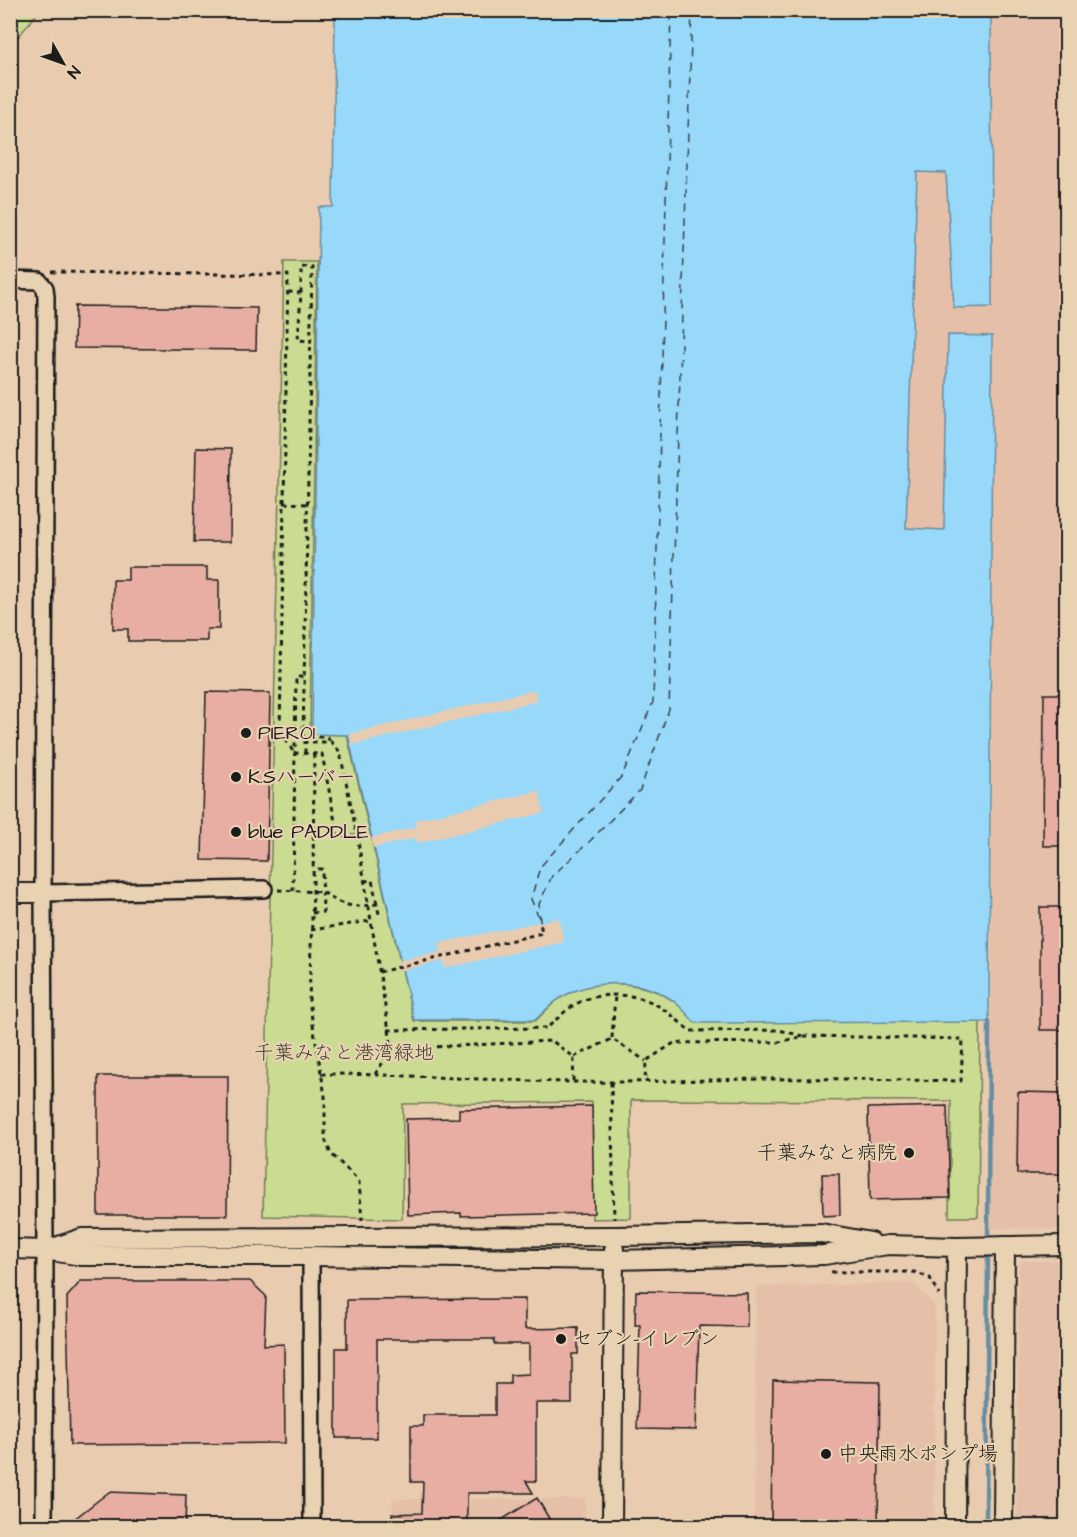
<svg xmlns="http://www.w3.org/2000/svg" width="1077" height="1537" viewBox="0 0 1077 1537" font-family="'Architects Daughter','Klee One',sans-serif">
	<style>
		.built { fill: #e5bfa8 }
		.green { fill: #cadc91; stroke: #737c56; stroke-width: 1.5 }
		.water { fill: #98d9fa; stroke: #668da1; stroke-width: 1.5 }
		.pier { fill: #e9cbaf }
		.lines { fill: none; stroke-linecap: round; stroke-linejoin: round }
		.stream { stroke: #668da1; stroke-width: 4.5 }
		.ferry { stroke: #354248; stroke-width: 1.5; stroke-dasharray: 8 6; stroke-linecap: butt }
		.building { fill: #e8aea3; stroke: #1c1c1c; stroke-width: 1.5 }
		.minor-casing { stroke: #1c1c1c; stroke-width: 20 }
		.tertiary-casing { stroke: #1c1c1c; stroke-width: 22 }
		.path { stroke: #1c1c1c; stroke-width: 3; stroke-dasharray: 4.5 4.5; stroke-linecap: butt }
		.minor { stroke: #e9d2b2; stroke-width: 15 }
		.tertiary { stroke: #e9d2b2; stroke-width: 18 }
		.path-bridge { stroke: #1c1c1c; stroke-width: 3; stroke-dasharray: 4.5 4.5; stroke-linecap: butt }
		.poi-dot { fill: #1c1c1c; stroke: #e9d2b2; stroke-width: 2 }
		.labels { text-anchor: middle; dominant-baseline: central; stroke-width: 4.5; stroke-linejoin: round; paint-order: stroke }
		.poi-label { font-size: 20px; fill: #1c1c1c; stroke: #e9d2b2; text-anchor: start }
		.park-label { font-size: 20px; fill: #3f4233; stroke: #e9d2b2 }
	</style>
	<rect width="100%" height="100%" fill="#e9cbaf"/>
	<filter id="ink" filterUnits="userSpaceOnUse"><feTurbulence type="fractalNoise" baseFrequency=".0167" numOctaves="2"/><feDisplacementMap in="SourceGraphic" scale="12" xChannelSelector="R" yChannelSelector="G"/><feConvolveMatrix kernelMatrix="1 2 1 2 8 2 1 2 1" color-interpolation-filters="sRGB"/></filter>
	<g filter="url(#ink)">
		<!-- built -->
		<g class="built">
			<path d="M991,11H1066V1229L991,1228L992,336L944,530L906,528L916,172H946L954,308L992,307Z"/>
			<path d="M1022,1261H1066V1526H1017L1019,1266Z"/>
			<path d="M913,1283L935,1306L934,1526H754L756,1287Z"/>
			<path d="M393,1499H585V1526H392Z"/>
		</g>
		<!-- green -->
		<g class="green">
			<path d="M11,10L39,11L11,46L10,11Z"/>
			<path d="M284,262H317L310,734L347,735L414,1021H535C542,1015 548,1008 555,1002C589,977 641,978 675,1002C682,1008 689,1015 695,1022H980L978,1217H949L951,1101L631,1100V1218L592,1219V1102L403,1104L402,1219L263,1216Z"/>
		</g>
		<!-- water -->
		<path class="water" d="M335,11H991L992,307L954,308L946,173L917,172L906,528L944,530L948,335L992,336L989,1022L695,1023C689,1016 682,1008 675,1002C643,977 588,978 556,1001C548,1007 542,1014 535,1020H414L348,735L312,734L319,207H333Z"/>
		<!-- pier -->
		<g class="pier">
			<path d="M535,690L537,701L352,745L349,734Z"/>
			<path d="M539,791L544,813L418,843L416,838L373,848L371,838L416,827L415,820Z"/>
			<path d="M559,918L564,942L445,968L443,961L399,971L397,961L440,952L439,943Z"/>
		</g>
		<g class="lines">
			<!-- stream -->
			<g class="stream">
				<path d="M988,1242L989,1022"/>
				<path d="M986,1526L988,1250"/>
			</g>
			<!-- ferry -->
			<g class="ferry">
				<path d="M539,918L531,899L540,867L622,776L653,702L671,10"/>
				<path d="M540,922L539,904L552,876L591,840L640,790L669,709L692,10"/>
			</g>
		</g>
		<!-- building -->
		<g class="building">
			<path d="M75,306L257,308L256,350L74,348Z"/>
			<path d="M196,448L231,449L230,542H194Z"/>
			<path d="M128,567H207V580H219V629H207V641H128V629H113V580H128Z"/>
			<path d="M206,692L270,693L267,861L202,860Z"/>
			<path d="M1044,694H1066V846H1043Z"/>
			<rect x="1040" y="907" width="26" height="123"/>
			<path d="M98,1076H228L227,1215H98Z"/>
			<path d="M1018,1092L1066,1093V1174H1017Z"/>
			<path d="M592,1106L594,1213L461,1216V1213L408,1215L406,1119L459,1118V1109Z"/>
			<path d="M947,1106L950,1198L870,1200L868,1108Z"/>
			<path d="M822,1174H839L840,1215L823,1216Z"/>
			<path d="M81,1281H250L266,1296L264,1345L284,1344L285,1443L70,1445L67,1297Z"/>
			<path d="M636,1291L747,1293V1327L699,1326L696,1430L637,1429L640,1325H635Z"/>
			<path d="M525,1299V1329L578,1328V1354H572V1403H536V1481H526L533,1493H467V1527H392V1514L422,1513L423,1482H411V1426H423V1415H495V1384H510V1375L529,1374V1344H494V1339H377V1438H336V1348H347V1300Z"/>
			<path d="M773,1380L880,1382L878,1527H771Z"/>
			<path d="M109,1492L186,1495L185,1527L124,1524L121,1527H64Z"/>
			<path d="M537,1498L554,1527H490Z"/>
		</g>
		<g class="lines">
			<!-- minor casing -->
			<g class="minor-casing">
				<g id="minor">
					<path d="M10,280L39,281L45,288L46,297L43,893L45,1250L44,1526"/>
					<path d="M43,893L264,889"/>
					<path d="M311,1256L312,1526"/>
				</g>
			</g>
			<!-- tertiary casing -->
			<g class="tertiary-casing">
				<g id="tertiary">
					<path d="M10,893H43"/>
					<path d="M10,1249L45,1250L82,1256H311L614,1260L824,1255L888,1245L957,1247L1066,1245"/>
					<path d="M47,1250L82,1238L615,1236L821,1233L871,1242"/>
					<path d="M612,1526L614,1249"/>
					<path d="M955,1526L957,1247"/>
					<path d="M1003,1526L1005,1246"/>
				</g>
			</g>
			<!-- path -->
			<g class="path">
				<path d="M52,272L288,275L280,730L294,753"/>
				<path d="M288,292L301,293L298,340L311,341"/>
				<path d="M301,293V267H312L303,737H327L331,742"/>
				<path d="M284,503L308,504"/>
				<path d="M294,753L322,754L338,837L357,835"/>
				<path d="M305,753V742H331L340,752L357,835L392,1049L375,1074"/>
				<path d="M314,754L313,892L309,1001L325,1096V1139L331,1154L351,1173L359,1182L362,1220"/>
				<path d="M364,881L372,880L377,904"/>
				<path d="M278,890L323,892"/>
				<path d="M293,891L296,677H305"/>
				<path d="M312,913L323,912L322,869H313"/>
				<path d="M311,930L370,921"/>
				<path d="M379,972L542,933L540,922"/>
				<path d="M388,1030L547,1028C557,1019 567,1008 580,1002C599,992 634,993 653,1003C667,1010 678,1021 690,1031L779,1030L803,1036"/>
				<path d="M612,1038L615,995"/>
				<path d="M392,1049L552,1041L574,1057L573,1081"/>
				<path d="M574,1057L612,1039L646,1061"/>
				<path d="M321,1074C406,1074 490,1081 575,1082C642,1083 709,1079 775,1079C837,1078 899,1080 961,1081L963,1039L805,1036L779,1042L674,1043L646,1061L645,1082"/>
				<path d="M611,1082L614,1219"/>
				<path d="M831,1272H914L930,1278L939,1295"/>
			</g>
			<!-- minor -->
			<use href="#minor" class="minor"/>
			<!-- tertiary -->
			<use href="#tertiary" class="tertiary"/>
			<!-- path-bridge -->
			<path class="path-bridge" d="M323,892C343,907 353,908 377,904L379,914"/>
		</g>
	</g>
	<!-- markers -->
	<g class="poi-dot">
		<circle cx="246" cy="733" r="6"/>
		<circle cx="236" cy="777" r="6"/>
		<circle cx="236" cy="832" r="6"/>
		<circle cx="909" cy="1153" r="6"/>
		<circle cx="561" cy="1339" r="6"/>
		<circle cx="826" cy="1454" r="6"/>
	</g>
	<g class="labels">
		<!-- poi labels -->
		<g class="poi-label">
			<text x="258" y="733">PIER01</text>
			<text x="248" y="777">K.Sハーバー</text>
			<text x="248" y="832">blue PADDLE</text>
			<text x="897" y="1153" text-anchor="end">千葉みなと病院</text>
			<text x="573" y="1339">セブン-イレブン</text>
			<text x="838" y="1454">中央雨水ポンプ場</text>
		</g>
		<!-- park labels -->
		<g class="park-label">
			<text x="344" y="1053">千葉みなと港湾緑地</text>
		</g>
	</g>
	<!-- margin -->
	<rect width="1077" height="1537" fill="none" stroke="#e9d2b2" stroke-width="36"/>
	<rect x="18" y="18" width="1041" height="1501" fill="none" stroke="#1c1c1c" stroke-width="2" filter="url(#ink)"/>
	<!-- north arrow -->
	<g transform="translate(63 63) rotate(130)" stroke="#e9d2b2" stroke-width="4.5" paint-order="stroke">
	<path d="M0-4.5L10 22L0 15L-10 22Z" fill="#1c1c1c"/>
	<text y="-9" font-size="16" font-weight="bold" text-anchor="middle" fill="#1c1c1c">N</text>
	</g>
</svg>
